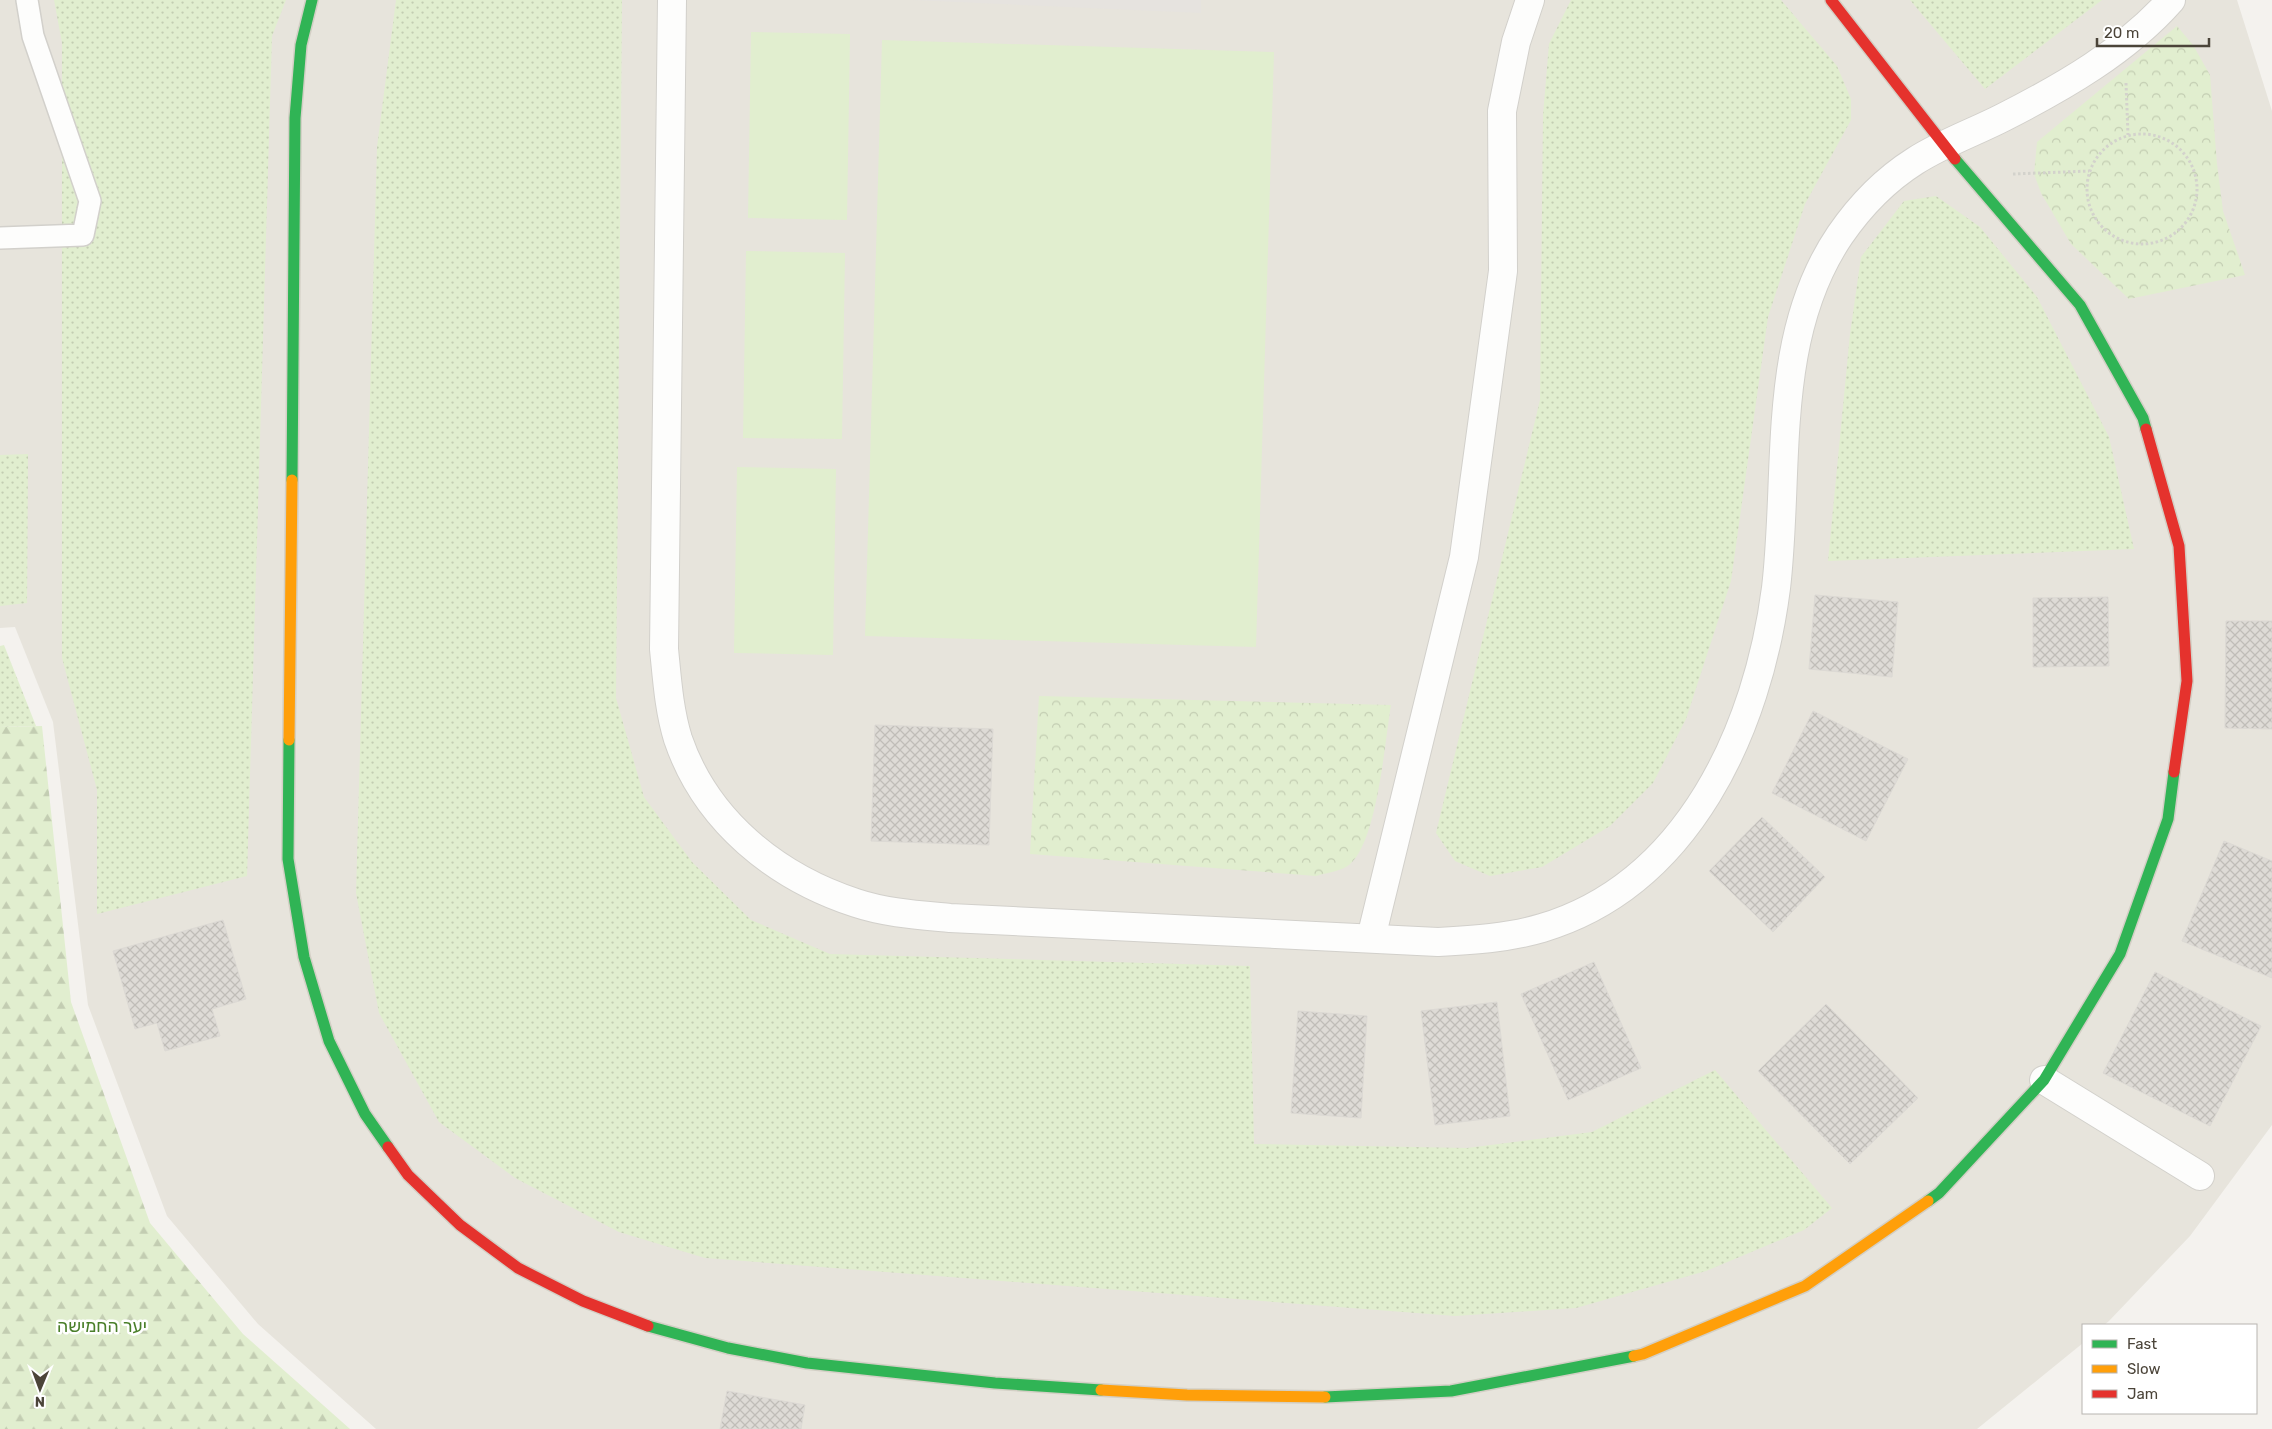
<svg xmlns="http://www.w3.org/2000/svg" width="2272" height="1429" viewBox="0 0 2272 1429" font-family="Rubik,Heebo,sans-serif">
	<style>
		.residential { fill: #e7e4dc }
		.grass { fill: url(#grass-dots) }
		.forest { fill: url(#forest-firs) }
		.park { fill: url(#park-crowns) }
		.pitch { fill: #e1eecf }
		.parking { fill: #e6e3df }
		.building { fill: url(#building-cross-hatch); stroke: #dcd9d4 }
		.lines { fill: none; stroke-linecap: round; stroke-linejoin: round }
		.lane-casing { stroke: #d2d0cb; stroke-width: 24 }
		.street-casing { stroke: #d2d0cb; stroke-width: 30 }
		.fast-casing { stroke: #d3cfc5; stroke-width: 14 }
		.slow-casing { stroke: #d3cfc5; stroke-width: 14 }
		.jam-casing { stroke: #d3cfc5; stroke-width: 14 }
		.path { stroke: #d3d2cc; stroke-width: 3; stroke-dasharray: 2.5 2.5; stroke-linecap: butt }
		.lane { stroke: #fdfdfc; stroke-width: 21 }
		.street { stroke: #fdfdfc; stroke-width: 28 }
		.fast { stroke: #30b455; stroke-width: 11 }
		.slow { stroke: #ff9f0a; stroke-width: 11 }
		.jam { stroke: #e5322d; stroke-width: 11 }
		.labels { text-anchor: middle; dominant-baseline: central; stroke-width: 5; stroke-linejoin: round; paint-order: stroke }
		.park-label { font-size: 18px; fill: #4a7f2a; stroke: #fff }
	</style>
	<defs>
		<pattern id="grass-dots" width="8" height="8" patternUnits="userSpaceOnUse" patternTransform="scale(1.25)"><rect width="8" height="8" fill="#e1eecf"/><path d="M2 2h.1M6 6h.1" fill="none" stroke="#c3cdb2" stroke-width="1.8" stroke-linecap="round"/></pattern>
		<pattern id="forest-firs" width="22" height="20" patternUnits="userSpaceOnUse" patternTransform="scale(1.25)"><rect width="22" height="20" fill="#e1eecf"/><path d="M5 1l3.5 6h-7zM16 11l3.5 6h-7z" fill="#c3cdb2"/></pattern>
		<pattern id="park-crowns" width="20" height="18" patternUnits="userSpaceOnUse" patternTransform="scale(1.25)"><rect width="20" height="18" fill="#e1eecf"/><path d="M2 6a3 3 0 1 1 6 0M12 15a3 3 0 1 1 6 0" fill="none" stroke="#c3cdb2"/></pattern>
		<pattern id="building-cross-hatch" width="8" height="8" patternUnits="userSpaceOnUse" patternTransform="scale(1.25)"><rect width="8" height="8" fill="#dedbd6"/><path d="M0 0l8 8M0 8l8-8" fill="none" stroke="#c0bdb8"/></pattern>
	</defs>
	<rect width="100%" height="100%" fill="#f4f2ee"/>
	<!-- residential -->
	<path class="residential" d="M0,0H2237L2272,111V1125L2190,1236L2109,1321L2104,1325H2083V1343L1977,1429H376L258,1324L167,1216L88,1005L53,722L15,627L0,628Z"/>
	<!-- grass -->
	<g class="grass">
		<path d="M54,0H286L272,36L247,876L97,914V790L62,658V43Z"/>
		<path d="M396,0H622L616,698L644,797L692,862L751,920L830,954L1250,966L1254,1144L1467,1148L1592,1132L1715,1070L1832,1208L1804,1230L1706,1271L1576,1308L1455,1316L705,1258L619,1232L515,1178L439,1122L379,1013L356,893L377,147Z"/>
		<path d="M1571,0H1781L1837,66L1851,99V120L1805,204L1768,317L1731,581L1686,719L1653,783L1610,826L1542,867L1490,876L1455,861L1436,833L1540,400L1543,115L1549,44Z"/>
		<path d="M1910,0H2102L1985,89Z"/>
		<path d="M1936,196L1980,227L2037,297L2109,437L2134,549L1828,561L1850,334L1861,257L1904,201Z"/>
		<path d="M28,454L27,603L0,606V455Z"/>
		<path d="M4,645L36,726L0,727V646Z"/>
	</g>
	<!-- forest -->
	<path class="forest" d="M42,726L71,1002L150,1223L243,1334L350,1429H0V727Z"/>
	<!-- park -->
	<g class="park">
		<path d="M2177,26L2193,45L2210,75L2217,164L2223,211L2245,275L2129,299L2071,244L2041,193L2034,174L2037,142Z"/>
		<path d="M1039,696L1391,705C1385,739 1377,850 1346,867C1337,872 1325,873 1316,876L1030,854Z"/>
	</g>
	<!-- pitch -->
	<g class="pitch">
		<path d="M751,32L850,34L847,220L748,218Z"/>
		<path d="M882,40L1274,52L1256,647L865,636Z"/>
		<path d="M746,251L845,253L842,439L743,438Z"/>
		<path d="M737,467L836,469L833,655L734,653Z"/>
	</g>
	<!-- parking -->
	<path class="parking" d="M912,0H1201V13Z"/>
	<!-- building -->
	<g class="building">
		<path d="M1815,595L1898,602L1892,677L1809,669Z"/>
		<path d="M2108,597L2109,666L2033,667V598Z"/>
		<path d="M2226,621H2272V729L2225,728Z"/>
		<path d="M1813,711L1908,759L1866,841L1772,793Z"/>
		<path d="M875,725L993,729L989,845L871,841Z"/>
		<path d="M1762,817L1825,877L1773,932L1709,871Z"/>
		<path d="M2224,841L2272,861V978L2182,941Z"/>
		<path d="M223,920L246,999L212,1009L220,1036L165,1051L157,1023L135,1029L113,951Z"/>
		<path d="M1594,962L1641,1068L1568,1100L1521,994Z"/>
		<path d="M2155,972L2261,1026L2210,1126L2103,1073Z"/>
		<path d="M1497,1002L1510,1116L1435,1125L1421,1011Z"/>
		<path d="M1826,1004L1918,1098L1850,1164L1758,1071Z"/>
		<path d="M1298,1011L1367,1016L1361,1118L1291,1113Z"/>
		<path d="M727,1391L805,1405L801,1429H720Z"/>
	</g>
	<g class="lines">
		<!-- lane casing -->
		<g class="lane-casing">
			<path id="lane" d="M0,238L83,235L90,201L33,36L27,0"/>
		</g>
		<!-- street casing -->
		<g class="street-casing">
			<g id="street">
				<path d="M672,0L664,649C667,679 669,710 678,739C706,821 776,877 856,903C886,913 918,915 950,918L1438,942C1474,940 1508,938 1542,928C1689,884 1758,728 1776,588C1790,470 1770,338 1840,235C1860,206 1885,180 1915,161C1943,143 1975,132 2004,117C2063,87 2126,51 2171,0"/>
				<path d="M1371,938L1464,557L1503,271L1502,111L1516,42L1530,0"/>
				<path d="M2044,1080L2200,1176"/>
			</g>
		</g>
		<!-- fast casing -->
		<g class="fast-casing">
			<g id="fast">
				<path d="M1955,159L2080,305L2143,418L2146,429"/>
				<path d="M292,480L295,118L301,45L312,0"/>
				<path d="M289,740L288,859L304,957L329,1041L365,1114L388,1147"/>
				<path d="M1928,1201L1939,1193L2044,1080L2120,954L2168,819L2174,772"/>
				<path d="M648,1326L728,1348L807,1363L995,1383L1101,1390"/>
				<path d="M1325,1397L1451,1391L1634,1356"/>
			</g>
		</g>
		<!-- slow casing -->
		<g class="slow-casing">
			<g id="slow">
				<path d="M289,740L292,480"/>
				<path d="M1634,1356L1643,1354L1805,1286L1928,1201"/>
				<path d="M1101,1390L1187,1395L1325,1397"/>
			</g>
		</g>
		<!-- jam casing -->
		<g class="jam-casing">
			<g id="jam">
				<path d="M1831,0L1955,159"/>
				<path d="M2146,429L2179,546L2187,681L2174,772"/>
				<path d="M388,1147L408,1175L460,1225L518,1268L583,1301L648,1326"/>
			</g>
		</g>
		<!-- path -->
		<g class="path">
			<path d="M2126,83L2128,135"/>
			<circle cx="2142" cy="189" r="55"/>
			<path d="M2013,174L2089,171"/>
		</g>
		<!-- lane -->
		<use href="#lane" class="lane"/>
		<!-- street -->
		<use href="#street" class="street"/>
		<!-- fast -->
		<use href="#fast" class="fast"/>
		<!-- slow -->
		<use href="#slow" class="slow"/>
		<!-- jam -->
		<use href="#jam" class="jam"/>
	</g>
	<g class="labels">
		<!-- park labels -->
		<g class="park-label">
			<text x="102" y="1326">יער החמישה</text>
		</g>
	</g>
	<!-- legend -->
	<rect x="2082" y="1324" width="175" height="90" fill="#ffffff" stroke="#b7b4b0"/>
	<rect x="2092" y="1340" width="25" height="8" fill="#30b455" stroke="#b7b4b0"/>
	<text x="2127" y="1349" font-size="15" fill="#4b4439">Fast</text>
	<rect x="2092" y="1365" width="25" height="8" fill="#ff9f0a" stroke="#b7b4b0"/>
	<text x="2127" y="1374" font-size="15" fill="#4b4439">Slow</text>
	<rect x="2092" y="1390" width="25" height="8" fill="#e5322d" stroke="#b7b4b0"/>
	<text x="2127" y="1399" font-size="15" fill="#4b4439">Jam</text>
	<!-- north arrow -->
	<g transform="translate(40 1389) rotate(181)" stroke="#ffffff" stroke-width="4" paint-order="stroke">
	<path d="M0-4L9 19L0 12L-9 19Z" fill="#4b4439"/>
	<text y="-8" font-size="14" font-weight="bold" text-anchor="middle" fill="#4b4439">N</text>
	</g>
	<!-- scale -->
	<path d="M2097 38v8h112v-8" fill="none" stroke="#4b4439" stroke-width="2.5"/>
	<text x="2104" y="38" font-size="15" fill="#4b4439" stroke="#ffffff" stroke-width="4" paint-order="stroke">20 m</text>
</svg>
